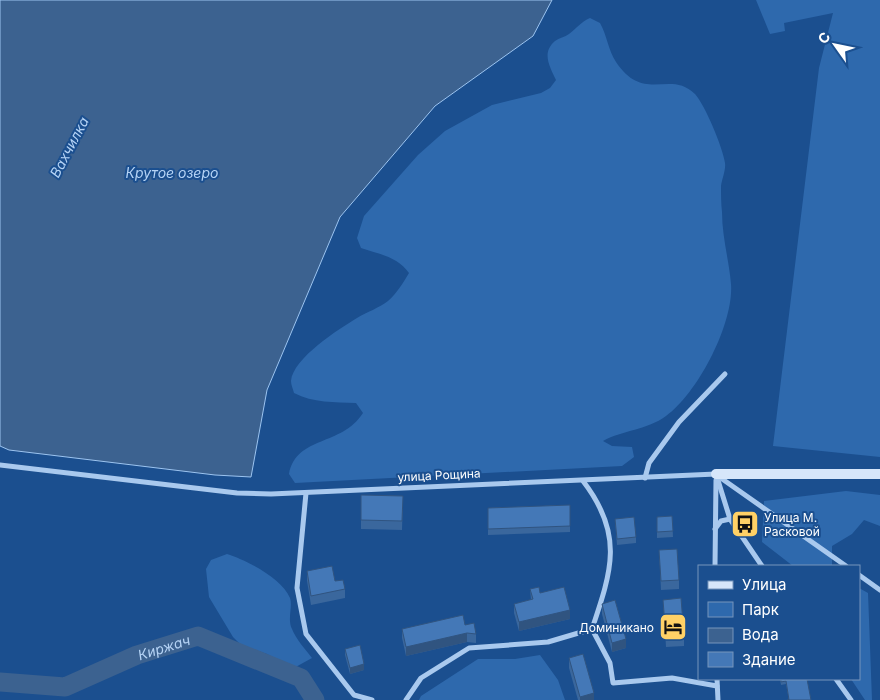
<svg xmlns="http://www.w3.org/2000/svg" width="880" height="700" viewBox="0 0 880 700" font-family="Inter,sans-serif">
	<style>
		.green { fill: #2e69ad }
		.water { fill: #3c6290; stroke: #9cc4f0 }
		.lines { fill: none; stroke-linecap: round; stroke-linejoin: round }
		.river { stroke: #3c6290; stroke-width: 19 }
		.street { stroke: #a9c9ee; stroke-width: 5 }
		.secondary { stroke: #d6e6fa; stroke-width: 10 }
		.wall { fill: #3a679d }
		.shaded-wall { fill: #305480 }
		.building { fill: #4478b7; stroke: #305480 }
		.labels { text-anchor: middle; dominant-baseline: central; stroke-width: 4; stroke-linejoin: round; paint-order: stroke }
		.street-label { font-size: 12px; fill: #fff; stroke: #1b4f8f }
		.poi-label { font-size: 12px; fill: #fff; stroke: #1b4f8f; text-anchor: start }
		.water-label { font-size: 14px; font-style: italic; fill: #b5d3f5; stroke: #1b4f8f }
	</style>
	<rect width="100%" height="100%" fill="#1b4f8f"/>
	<!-- green -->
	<g class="green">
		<path d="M756,0H880V457L773,446L819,68L833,13L784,23L785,31L770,34Z"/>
		<path d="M590,18L600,23C607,35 608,50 616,62C644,104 670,69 695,94C705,105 723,148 725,163C726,170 722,179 721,186C721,194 721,204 722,212C722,237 729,260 731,284C734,323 698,393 666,416C647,430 623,430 603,441L612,446L632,447L634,457L622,466L295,483L289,474C297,435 341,447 363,413L356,403C335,402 313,403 294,393C293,389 291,385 291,381C293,358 339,329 357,318C367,312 379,308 388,301C397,293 403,283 409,273C398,257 379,254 361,248L357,238L364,216L418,155L445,131L492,105L541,93L550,88L556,80C550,67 541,53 555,41C559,38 565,37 569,34C577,28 581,22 590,18Z"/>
		<path d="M846,491L880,495V526L864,520L852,534L832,546V566H793L762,542L764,501Z"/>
		<path d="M227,554C246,560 282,578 290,598C293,607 287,619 292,629C296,639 305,649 312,658L292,669L267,654L241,645L233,637L209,597L206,569L211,560Z"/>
		<path d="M859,588L868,593L872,700H865L851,679H859Z"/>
		<path d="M540,655L558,680L565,700H419L421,696L478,659H515Z"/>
	</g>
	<!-- water -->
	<path class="water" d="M0,0H552L533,36L435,106L340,217L267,390L251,477L215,475L9,450L0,446Z"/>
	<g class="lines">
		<!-- river -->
		<path class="river" id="s1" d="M0,682L65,687L137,655L198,636L301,678L315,700"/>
		<!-- street -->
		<g class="street">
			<path d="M0,465L237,493L271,494L716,474"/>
			<path d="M716,474L730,519L762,566"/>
			<path d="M718,476L846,566"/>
			<path d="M645,478L649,463L679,422L725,374"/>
			<path d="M583,481C624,534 612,570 592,629L610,663L613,683L672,678L717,686"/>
			<path d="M306,493L297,588L306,634L354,695L372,700"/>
			<path d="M715,529L721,521L730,519"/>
			<path d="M715,566L716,480"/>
			<path d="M859,575L880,590"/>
			<path d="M717,679L718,700"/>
			<path d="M836,679L851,700"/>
			<path d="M406,700L421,678L469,648L548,642L592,629"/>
		</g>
		<!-- secondary -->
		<path class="secondary" d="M716,474H880"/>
	</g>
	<!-- wall -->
	<g class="wall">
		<path d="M361,495L403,496L402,530L361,529Z"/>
		<path d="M570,505V532L488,535V508Z"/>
		<path d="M672,516L673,537L657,538V517Z"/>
		<path d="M615,519L636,537V543L617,545Z"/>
		<path d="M659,550L679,580V589L661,590Z"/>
		<path d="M307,571L335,581L345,589V598L311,605L307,581Z"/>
		<path d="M530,589L540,593L570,619L519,631L514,613V604L531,600Z"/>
		<path d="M663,600L684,636V646L666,647Z"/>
		<path d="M602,604L626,648L612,652L602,614Z"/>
		<path d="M465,625L476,634V643L467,642L406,656L402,638V629Z"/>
		<path d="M345,649L364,670L350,674L345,655Z"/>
		<path d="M569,658L594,700H578L569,668Z"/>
		<path d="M780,679H807L789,700L786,684L781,685Z"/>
	</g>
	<!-- shaded-wall -->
	<g class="shaded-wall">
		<path d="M570,610V619L519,631V622Z"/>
		<path d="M467,633V642L406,656V647Z"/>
		<path d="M626,639V648L612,652V643Z"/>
		<path d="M364,664V670L350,674V668Z"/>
		<path d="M594,693V700H580V697Z"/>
	</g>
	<!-- building -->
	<g class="building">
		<path d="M361,495L403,496L402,521L361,520Z"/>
		<path d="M570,505V526L488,529V508Z"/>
		<path d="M672,516L673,531L657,532V517Z"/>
		<path d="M634,517L636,537L617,539L615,519Z"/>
		<path d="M677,549L679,580L661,581L659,550Z"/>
		<path d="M332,566L335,581L343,580L345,589L311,596L307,571Z"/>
		<path d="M539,587L540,593L564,587L570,610L519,622L514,604L533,599L530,589Z"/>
		<path d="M681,598L684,636L666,638L663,600Z"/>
		<path d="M615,600L626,639L612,643L602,604Z"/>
		<path d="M463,615L465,625L474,623L476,634L467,633L406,647L402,629Z"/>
		<path d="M360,645L364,664L350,668L345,649Z"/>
		<path d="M583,654L594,693L580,697L569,658Z"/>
		<path d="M781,679H807L811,700H787H789L786,681L781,682Z"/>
	</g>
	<!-- icons -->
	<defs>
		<g id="bus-square" transform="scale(1.4375)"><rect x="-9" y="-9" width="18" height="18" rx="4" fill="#ffd166" stroke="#1b4f8f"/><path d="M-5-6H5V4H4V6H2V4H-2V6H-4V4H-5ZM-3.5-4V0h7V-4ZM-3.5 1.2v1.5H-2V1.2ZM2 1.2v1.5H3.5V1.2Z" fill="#111"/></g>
		<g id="hotel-square" transform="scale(1.4375)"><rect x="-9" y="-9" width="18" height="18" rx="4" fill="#ffd166" stroke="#1b4f8f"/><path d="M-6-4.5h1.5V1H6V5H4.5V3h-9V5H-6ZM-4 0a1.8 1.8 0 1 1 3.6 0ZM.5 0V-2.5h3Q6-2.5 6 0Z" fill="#111"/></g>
	</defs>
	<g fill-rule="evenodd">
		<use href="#bus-square" x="745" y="524"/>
		<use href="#hotel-square" x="673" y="627"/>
	</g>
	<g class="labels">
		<!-- street labels -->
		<g class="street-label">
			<text transform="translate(439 475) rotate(-3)">улица Рощина</text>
		</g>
		<!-- poi labels -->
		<g class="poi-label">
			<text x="764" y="517">Улица М.<tspan x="764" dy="14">Расковой</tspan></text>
			<text x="654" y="627" text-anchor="end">Доминикано</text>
		</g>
		<!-- water labels -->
		<g class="water-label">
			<text transform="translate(69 147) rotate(-62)">Вахчилка</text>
			<text x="172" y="172">Крутое озеро</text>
			<text stroke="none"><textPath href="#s1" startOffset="172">Киржач</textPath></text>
		</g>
	</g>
	<!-- legend -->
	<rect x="698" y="565" width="162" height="115" fill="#1b4f8f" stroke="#7695bc"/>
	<rect x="708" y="581" width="25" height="8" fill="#d6e6fa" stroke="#7695bc"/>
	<text x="742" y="590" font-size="15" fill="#ffffff">Улица</text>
	<rect x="708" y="602" width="25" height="15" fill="#2e69ad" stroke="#7695bc"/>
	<text x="742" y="615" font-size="15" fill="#ffffff">Парк</text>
	<rect x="708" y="628" width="25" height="15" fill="#3c6290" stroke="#7695bc"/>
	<text x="742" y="640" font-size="15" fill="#ffffff">Вода</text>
	<rect x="708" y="652" width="25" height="15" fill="#4478b7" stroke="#7695bc"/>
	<text x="742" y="665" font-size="15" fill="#ffffff">Здание</text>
	<!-- north arrow -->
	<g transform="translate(835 45) rotate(303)" stroke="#1b4f8f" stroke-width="4" paint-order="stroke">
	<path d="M0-4L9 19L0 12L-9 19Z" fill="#ffffff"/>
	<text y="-8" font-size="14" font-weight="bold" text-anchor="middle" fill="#ffffff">С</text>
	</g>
</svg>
